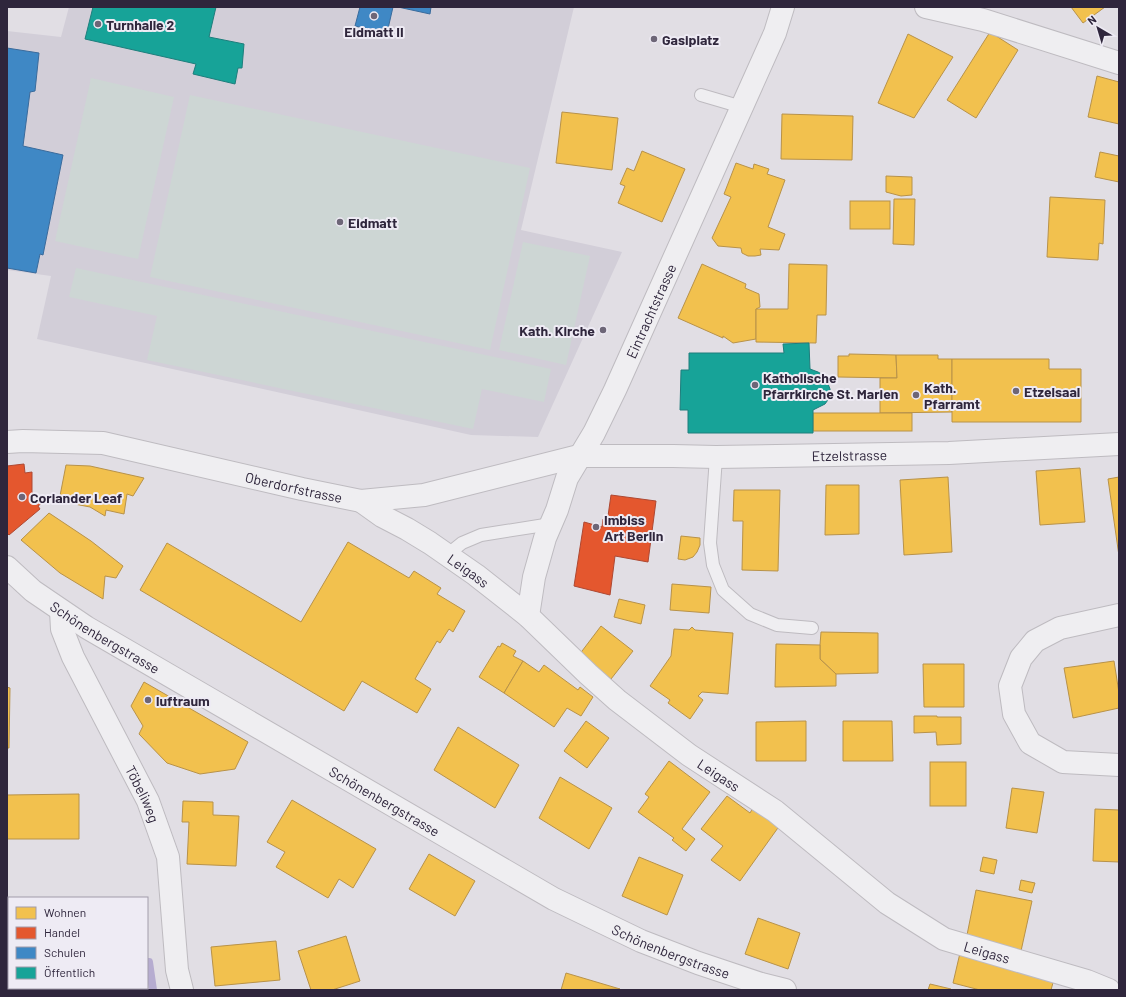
<svg xmlns="http://www.w3.org/2000/svg" width="1126" height="997" viewBox="0 0 1126 997" font-family="Barlow,sans-serif">
	<style>
		.built { fill: #d2ced8 }
		.green { fill: #cdd6d4 }
		.homes { fill: #f2c14e; stroke: #b89249 }
		.shops { fill: #e4572e; stroke: #ae4832 }
		.schools { fill: #3f88c5; stroke: #3a6b9c }
		.public { fill: #17a398; stroke: #1e7e7c }
		.lines { fill: none; stroke-linecap: round; stroke-linejoin: round }
		.stream { stroke: #b6acd0; stroke-width: 8 }
		.service-casing { stroke: #bebbc0; stroke-width: 14 }
		.minor-casing { stroke: #bebbc0; stroke-width: 24 }
		.tertiary-casing { stroke: #bebbc0; stroke-width: 24 }
		.service { stroke: #efeef1; stroke-width: 12 }
		.minor { stroke: #efeef1; stroke-width: 22 }
		.tertiary { stroke: #efeef1; stroke-width: 22 }
		.poi-dot { fill: #6d6677; stroke: #eeebf4; stroke-width: 1.5 }
		.labels { text-anchor: middle; dominant-baseline: central; stroke-width: 4; stroke-linejoin: round; paint-order: stroke }
		.poi-label { font-size: 14px; font-weight: bold; fill: #2f263c; stroke: #eeebf4; text-anchor: start }
		.street-label { font-size: 14px; fill: #2f263c; stroke: #eeebf4 }
	</style>
	<rect width="100%" height="100%" fill="#e1dee4"/>
	<!-- built -->
	<g class="built">
		<path d="M69,7H574L521,230L622,252L538,437L471,435L37,339L51,276L7,270V31L61,37Z"/>
		<path d="M7,956H9V988H147V961L149,962L153,990H7Z"/>
	</g>
	<!-- green -->
	<g class="green">
		<path d="M91,78L174,97L138,259L55,241Z"/>
		<path d="M190,95L530,168L490,350L150,277Z"/>
		<path d="M523,242L590,256L566,365L499,350Z"/>
		<path d="M76,268L551,369L544,402L482,389L473,429L147,360L157,316L69,297Z"/>
	</g>
	<!-- homes -->
	<g class="homes">
		<path d="M1071,7H1105L1083,23Z"/>
		<path d="M990,32L1018,50L976,118L947,100Z"/>
		<path d="M908,34L953,57L914,118L878,103Z"/>
		<path d="M1097,76L1119,82V124L1088,117Z"/>
		<path d="M562,112L618,118L612,170L556,163Z"/>
		<path d="M782,114L853,116L852,160L781,159Z"/>
		<path d="M642,151L685,169L662,222L618,203L625,186L620,184L627,168L634,171Z"/>
		<path d="M1100,152L1119,156V182L1095,177Z"/>
		<path d="M736,163L753,169L754,164L769,169L767,174L785,180L768,227L785,234L779,250L760,249L761,255L755,256H748L742,253L741,248L718,246L712,238L731,197L724,194Z"/>
		<path d="M886,176L912,177V195L901,196L886,192Z"/>
		<path d="M1050,197L1105,200L1103,244L1099,243L1098,260L1047,257Z"/>
		<path d="M894,199H915L914,245L893,244Z"/>
		<rect x="850" y="201" width="40" height="28"/>
		<path d="M702,264L746,284L745,288L759,294L760,307L756,309V339L733,343L723,336V338L678,318Z"/>
		<path d="M789,264L827,265L826,315H817L816,343L756,342V309H788Z"/>
		<path d="M849,354L896,355L897,378L838,377V356H849Z"/>
		<path d="M896,355H938V359H952V412L880,413V378H897Z"/>
		<path d="M952,359H1049V369H1081V422H952Z"/>
		<rect x="813" y="413" width="99" height="18"/>
		<path d="M66,465L90,466L144,478L133,496L127,494L124,514L106,510L105,516L90,507L59,501Z"/>
		<path d="M1080,468L1085,522L1040,525L1036,471Z"/>
		<path d="M948,477L952,552L904,555L900,480Z"/>
		<path d="M1119,477V556L1108,479Z"/>
		<path d="M826,485H859V534L825,535Z"/>
		<path d="M734,490H780L778,571L742,570L743,521H733Z"/>
		<path d="M49,513L91,541L123,566L116,578L105,576L103,599L60,573L21,540Z"/>
		<path d="M681,536L700,538V545L697,552L693,557L685,560L678,559Z"/>
		<path d="M348,542L409,578L414,571L441,588L437,594L465,611L453,632L449,629L440,643L437,641L415,679L431,689L417,713L362,681L344,711L140,590L167,543L301,622Z"/>
		<path d="M672,584L711,587L709,613L670,610Z"/>
		<path d="M619,599L645,605L641,624L614,617Z"/>
		<path d="M601,626L633,651L611,679L579,655Z"/>
		<path d="M692,627L695,630L733,633L728,694L702,692L698,696L703,700L690,719L668,703L670,700L650,686L671,656L674,629L689,630Z"/>
		<path d="M821,632L878,633V673L836,674L820,659V645Z"/>
		<path d="M502,643L516,651L513,656L523,661L504,693L479,677L498,646L500,647Z"/>
		<path d="M776,644L820,645V659L836,674V686L775,687Z"/>
		<path d="M523,661L539,672L544,665L578,690L580,687L593,697L581,716L567,708L554,727L504,693Z"/>
		<path d="M1114,661L1119,693V708L1073,718L1064,668Z"/>
		<path d="M923,664H964V707H924Z"/>
		<path d="M144,682L248,742L235,769L200,774L167,763L139,734L143,726L131,706Z"/>
		<path d="M7,687L10,688L9,748H7Z"/>
		<path d="M914,716H937V717H961V744L937,745L936,732L914,733Z"/>
		<path d="M586,721L609,738L587,768L564,751Z"/>
		<path d="M806,721V761H756V722Z"/>
		<path d="M843,721H892L893,761H843Z"/>
		<path d="M458,727L519,765L495,808L434,770Z"/>
		<path d="M669,761L710,792L682,829L695,839L686,851L672,840L674,838L638,812L649,797L645,794Z"/>
		<rect x="930" y="762" width="36" height="44"/>
		<path d="M560,777L612,808L589,849L539,818Z"/>
		<path d="M1012,788L1044,792L1037,833L1006,828Z"/>
		<path d="M79,794V839H7V795Z"/>
		<path d="M727,796L750,813L754,806L780,825L740,881L711,860L723,846L701,829Z"/>
		<path d="M292,800L376,849L353,888L339,879L328,898L276,867L285,852L267,842Z"/>
		<path d="M183,801L213,802V815L239,816L236,866L187,864L189,822H182Z"/>
		<path d="M1095,809L1119,810V862L1093,861Z"/>
		<path d="M429,854L475,881L455,916L409,889Z"/>
		<path d="M639,857L683,875L667,915L622,896Z"/>
		<path d="M983,857L997,860L994,874L980,871Z"/>
		<path d="M1021,880L1035,883L1032,893L1019,890Z"/>
		<path d="M976,890L1032,901L1021,951L966,940Z"/>
		<path d="M758,918L800,933L788,969L745,954Z"/>
		<path d="M346,936L360,981L332,990H311L298,951Z"/>
		<path d="M276,941L280,980L215,986L211,947Z"/>
		<path d="M960,953L1054,979L1051,990H980L953,983Z"/>
		<path d="M566,973L620,989L561,990Z"/>
		<path d="M930,984L951,989L950,990H928Z"/>
	</g>
	<!-- shops -->
	<g class="shops">
		<path d="M24,464L25,473L32,472V492L42,503L38,506L40,509L9,535L7,533V466Z"/>
		<path d="M611,495L656,501L648,562L615,556L610,595L574,586L584,522L602,527L603,519L608,516Z"/>
	</g>
	<!-- schools -->
	<g class="schools">
		<path d="M360,7H393L387,33L355,26Z"/>
		<path d="M398,7H431L430,14Z"/>
		<path d="M7,48L39,53L35,91L30,92L23,146L63,155L43,255L40,254L36,273L7,268Z"/>
		<path d="M7,983H9V988H116L130,989V990H7Z"/>
	</g>
	<!-- public -->
	<g class="public">
		<path d="M93,7H216L209,37L244,44L242,68H238L235,84L193,74L196,64L85,39Z"/>
		<path d="M809,343L810,369L818,372L825,376L830,389V397L825,404L813,410V433H688V410H680L681,370H689V353H784L783,344Z"/>
	</g>
	<g class="lines">
		<!-- stream -->
		<path class="stream" d="M149,962L153,990"/>
		<!-- service casing -->
		<g class="service-casing">
			<g id="service">
				<path d="M701,95L742,107"/>
				<path d="M716,457L710,543L713,565L723,590L750,614L777,625L812,628"/>
				<path d="M447,555L462,543L481,535L551,524"/>
			</g>
		</g>
		<!-- minor casing -->
		<g class="minor-casing">
			<g id="minor">
				<path d="M926,7L983,20L1119,63"/>
				<path id="s1" d="M7,442L23,441L103,443L302,489L361,501L424,495L579,456H673L716,457L949,453L1119,444"/>
				<path id="s2" d="M361,501L382,516L407,529L430,543L476,575L528,616L588,674L617,700L689,755L775,811L887,903L944,939L1087,981L1109,990"/>
				<path id="s3" d="M61,611L62,629L73,657L148,801L168,857L177,970L182,990"/>
				<path d="M1119,615L1060,628L1035,641L1021,658L1010,686L1014,714L1030,743L1063,762L1119,765"/>
				<path id="s4" d="M528,616L534,577L545,538L557,510L567,478L594,433L615,390L775,33L783,7"/>
			</g>
		</g>
		<!-- tertiary casing -->
		<g class="tertiary-casing">
			<g id="tertiary">
				<path id="s5" d="M7,567L33,591L86,627L554,899L641,941L698,963L761,984L785,990"/>
			</g>
		</g>
		<!-- service -->
		<use href="#service" class="service"/>
		<!-- minor -->
		<use href="#minor" class="minor"/>
		<!-- tertiary -->
		<use href="#tertiary" class="tertiary"/>
	</g>
	<!-- markers -->
	<g class="poi-dot">
		<circle cx="374" cy="16" r="4"/>
		<circle cx="98" cy="24" r="4"/>
		<circle cx="654" cy="39" r="4"/>
		<circle cx="340" cy="222" r="4"/>
		<circle cx="603" cy="330" r="4"/>
		<circle cx="755" cy="385" r="4"/>
		<circle cx="1016" cy="391" r="4"/>
		<circle cx="916" cy="395" r="4"/>
		<circle cx="22" cy="497" r="4"/>
		<circle cx="596" cy="527" r="4"/>
		<circle cx="148" cy="700" r="4"/>
	</g>
	<g class="labels">
		<!-- poi labels -->
		<g class="poi-label">
			<text x="106" y="24">Turnhalle 2</text>
			<text x="374" y="31" text-anchor="middle">Eidmatt II</text>
			<text x="662" y="39">Gasiplatz</text>
			<text x="348" y="222">Eidmatt</text>
			<text x="595" y="330" text-anchor="end">Kath. Kirche</text>
			<text x="763" y="377">Katholische<tspan x="763" dy="16">Pfarrkirche St. Marien</tspan></text>
			<text x="924" y="387">Kath.<tspan x="924" dy="16">Pfarramt</tspan></text>
			<text x="1024" y="391">Etzelsaal</text>
			<text x="30" y="497">Coriander Leaf</text>
			<text x="604" y="519">Imbiss<tspan x="604" dy="16">Art Berlin</tspan></text>
			<text x="156" y="700">luftraum</text>
		</g>
		<!-- street labels -->
		<g class="street-label">
			<text stroke="none"><textPath href="#s4" startOffset="331">Eintrachtstrasse</textPath></text>
			<text stroke="none"><textPath href="#s1" startOffset="854">Etzelstrasse</textPath></text>
			<text stroke="none"><textPath href="#s1" startOffset="292">Oberdorfstrasse</textPath></text>
			<text stroke="none"><textPath href="#s2" startOffset="128">Leigass</textPath></text>
			<text stroke="none"><textPath href="#s5" startOffset="121">Schönenbergstrasse</textPath></text>
			<text stroke="none"><textPath href="#s2" startOffset="452">Leigass</textPath></text>
			<text stroke="none"><textPath href="#s3" startOffset="202">Töbeliweg</textPath></text>
			<text stroke="none"><textPath href="#s5" startOffset="445">Schönenbergstrasse</textPath></text>
			<text stroke="none"><textPath href="#s5" startOffset="769">Schönenbergstrasse</textPath></text>
			<text stroke="none"><textPath href="#s2" startOffset="776">Leigass</textPath></text>
		</g>
	</g>
	<!-- border -->
	<rect width="1126" height="997" fill="none" stroke="#2f263c" stroke-width="16"/>
	<!-- legend -->
	<rect x="8" y="897" width="140" height="92" fill="#eeebf4" stroke="#a29caa"/>
	<rect x="16" y="907" width="20" height="12" fill="#f2c14e" stroke="#a29caa"/>
	<text x="44" y="917" font-size="12" fill="#2f263c">Wohnen</text>
	<rect x="16" y="927" width="20" height="12" fill="#e4572e" stroke="#a29caa"/>
	<text x="44" y="937" font-size="12" fill="#2f263c">Handel</text>
	<rect x="16" y="947" width="20" height="12" fill="#3f88c5" stroke="#a29caa"/>
	<text x="44" y="957" font-size="12" fill="#2f263c">Schulen</text>
	<rect x="16" y="967" width="20" height="12" fill="#17a398" stroke="#a29caa"/>
	<text x="44" y="977" font-size="12" fill="#2f263c">Öffentlich</text>
	<!-- north arrow -->
	<g transform="translate(1098 28) rotate(322)" stroke="#eeebf4" stroke-width="3" paint-order="stroke">
	<path d="M0-3L7 15L0 10L-7 15Z" fill="#2f263c"/>
	<text y="-6" font-size="11" font-weight="bold" text-anchor="middle" fill="#2f263c">N</text>
	</g>
</svg>
